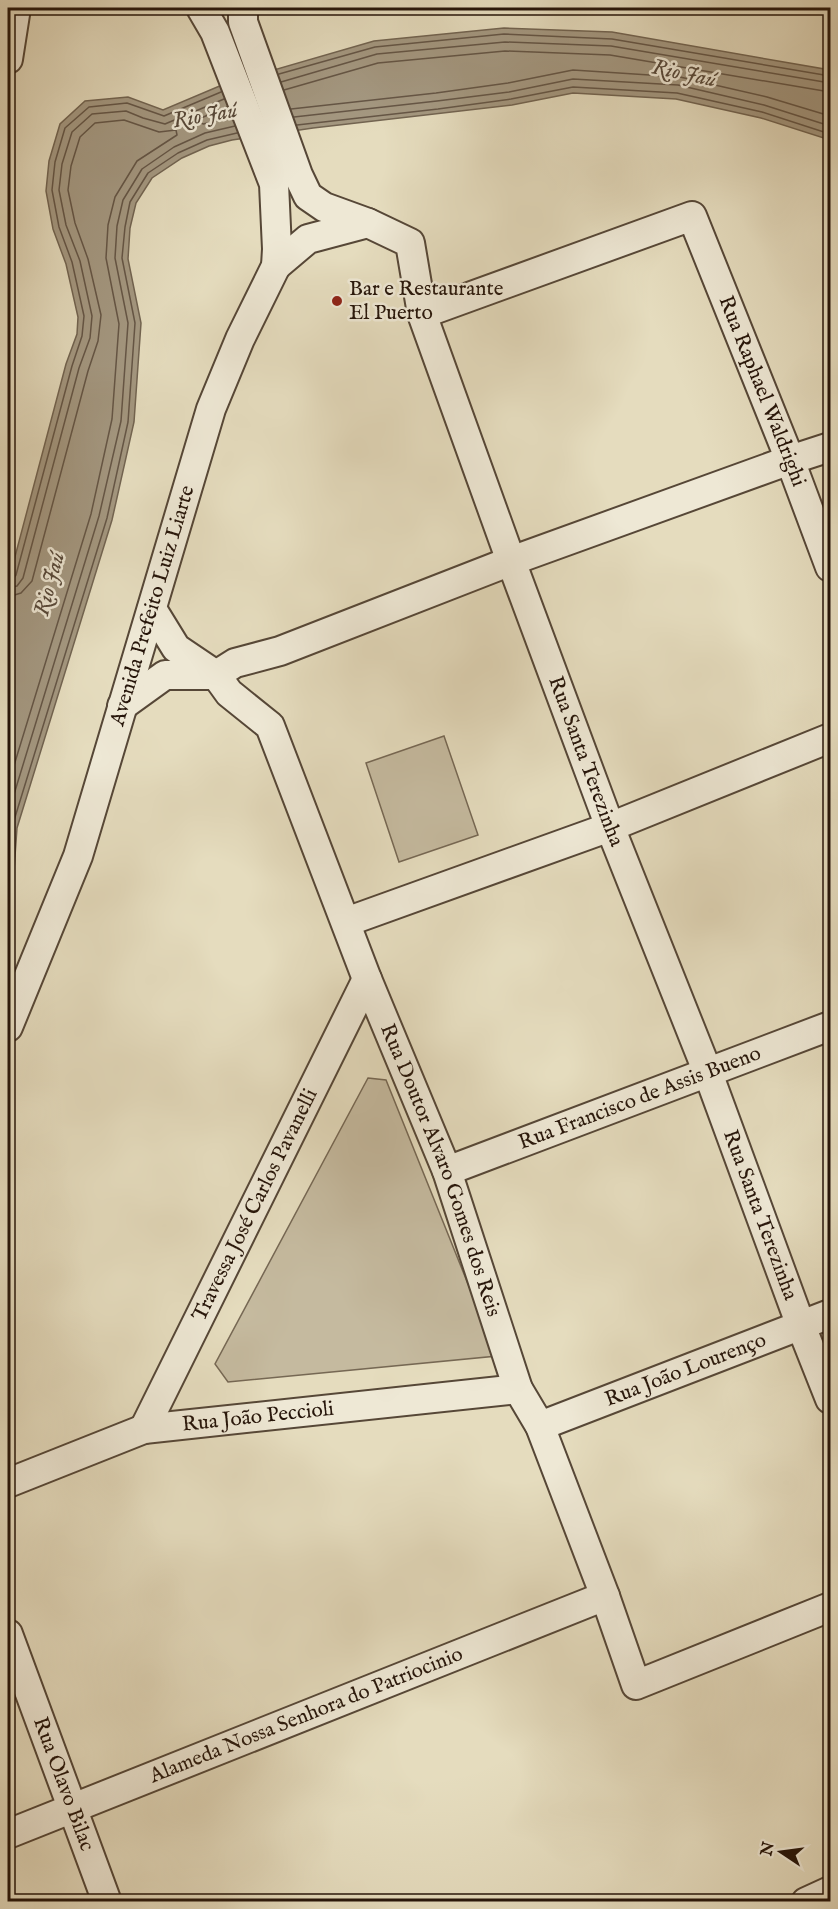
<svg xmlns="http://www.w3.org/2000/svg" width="838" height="1909" viewBox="0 0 838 1909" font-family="'IM FELL English',serif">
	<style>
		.green { fill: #c5ba9f; stroke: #766854; stroke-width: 1.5 }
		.water { fill: #a49881; stroke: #726451; stroke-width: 1.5 }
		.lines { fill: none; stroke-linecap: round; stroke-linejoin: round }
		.shore { stroke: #655646; stroke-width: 1.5 }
		.minor-casing { stroke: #564737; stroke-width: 32 }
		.minor { stroke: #eee8d5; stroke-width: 28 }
		.poi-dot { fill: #8f2418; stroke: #eee8d5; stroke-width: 2 }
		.labels { text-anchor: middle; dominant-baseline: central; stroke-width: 5; stroke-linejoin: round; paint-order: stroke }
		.poi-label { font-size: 21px; fill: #26150a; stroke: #eee8d5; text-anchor: start }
		.street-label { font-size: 21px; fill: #26150a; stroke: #eee8d5 }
		.water-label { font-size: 22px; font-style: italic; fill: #58493a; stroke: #eee8d5 }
	</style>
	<rect width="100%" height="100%" fill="#e5dcbe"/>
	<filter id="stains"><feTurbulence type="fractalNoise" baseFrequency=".00333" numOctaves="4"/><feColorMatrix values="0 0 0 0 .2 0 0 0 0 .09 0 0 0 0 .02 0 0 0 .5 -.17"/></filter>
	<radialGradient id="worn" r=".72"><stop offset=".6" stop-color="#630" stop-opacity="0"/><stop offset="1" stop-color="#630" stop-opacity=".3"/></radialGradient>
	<!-- green -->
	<g class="green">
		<path d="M444,736L478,835L399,862L366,763Z"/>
		<path d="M368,1078L386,1080L497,1356L228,1382L215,1364Z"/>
	</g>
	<!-- water -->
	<path class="water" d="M504,28L612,32L830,70V140L761,118L676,99L573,93L512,105L313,128L232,140L209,146L182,158L152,178L136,203L130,228L128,259L141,323L134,422L112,520L17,828L13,884L8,899V583L66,364L77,334L78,317L66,264L53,229L46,191L49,161L60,124L85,101L128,97L163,110L222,85L374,41Z"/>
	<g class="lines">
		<!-- shore -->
		<g class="shore">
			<path d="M279,74L375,47L504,34L612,39L830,76"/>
			<path d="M281,82L377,54L505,42L611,46L830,83"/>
			<path d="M284,90L378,63L505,51L610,55L830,92"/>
			<path d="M227,107L201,118L200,122L203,124L231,118"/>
			<path d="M291,109L436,93L508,83L573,70L680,77L767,97L830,116"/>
			<path d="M294,117L437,101L509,92L573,79L678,85L764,105L830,126"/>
			<path d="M297,125L438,109L511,99L573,87L677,93L762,112L830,134"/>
			<path d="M8,580L13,579L16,575L72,366L82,336L84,316L72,262L59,227L52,190L55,162L65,128L89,107L127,103L164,116L221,92"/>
			<path d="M8,588L17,586L23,578L79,368L90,338L92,316L80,261L66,225L59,190L62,164L72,132L92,114L126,111L143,118L165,124L224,99"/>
			<path d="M8,597L21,593L32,581L88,371L98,341L101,315L88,259L75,223L68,190L71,166L80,137L95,123L124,120L159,132L176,130L177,135L137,161L115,197L108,225L106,258L119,324L112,419L91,514L8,785"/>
			<path d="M8,814L99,516L121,421L128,323L115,258L117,226L123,200L142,169L174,147L205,133L235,126"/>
			<path d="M8,875L12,827L107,518L128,422L135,323L122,258L125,227L130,202L148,173L178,153L207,140L237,133"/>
		</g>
		<!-- minor casing -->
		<g class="minor-casing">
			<g id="minor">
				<path id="s1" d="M243,8V22L298,175L308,196L324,207L368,223L410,243L422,314L511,561L610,827L708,1073L801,1326L830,1399"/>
				<path d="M8,59L16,8"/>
				<path d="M276,266L308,239L368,223"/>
				<path id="s2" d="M422,314L692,216L790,460L830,567"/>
				<path id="s3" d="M152,609L176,648L216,675L229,693L270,726L367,979L447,1171L518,1389L540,1426L605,1596L636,1685L830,1607"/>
				<path d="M122,706L165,675H216L235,663L280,651L511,561L790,460L830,447"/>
				<path d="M346,922L610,827L830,738"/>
				<path id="s4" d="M8,1027L78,856L211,409L240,339L276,266L277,249L274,184L215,32L201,8"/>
				<path id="s5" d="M447,1171L830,1026"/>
				<path id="s6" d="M540,1426L830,1314"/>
				<path id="s7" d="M144,1429L367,979"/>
				<path id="s8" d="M8,1483L144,1429L518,1389"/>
				<path id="s9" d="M8,1634L107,1902"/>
				<path id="s10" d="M8,1834L605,1596"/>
				<path d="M806,1902L830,1891"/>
			</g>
		</g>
		<!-- minor -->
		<use href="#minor" class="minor"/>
	</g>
	<!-- markers -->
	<circle class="poi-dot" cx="337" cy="301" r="6"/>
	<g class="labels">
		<!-- poi labels -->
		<g class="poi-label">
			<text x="349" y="289">Bar e Restaurante<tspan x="349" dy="24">El Puerto</tspan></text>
		</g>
		<!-- street labels -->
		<g class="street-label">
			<text stroke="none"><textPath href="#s2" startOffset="476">Rua Raphael Waldrighi</textPath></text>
			<text stroke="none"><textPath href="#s4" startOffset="446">Avenida Prefeito Luiz Liarte</textPath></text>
			<text stroke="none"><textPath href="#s1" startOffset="861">Rua Santa Terezinha</textPath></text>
			<text stroke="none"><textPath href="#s5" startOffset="206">Rua Francisco de Assis Bueno</textPath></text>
			<text stroke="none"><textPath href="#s3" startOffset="645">Rua Doutor Alvaro Gomes dos Reis</textPath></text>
			<text stroke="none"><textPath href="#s7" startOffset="250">Travessa José Carlos Pavanelli</textPath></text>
			<text stroke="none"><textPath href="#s1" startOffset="1347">Rua Santa Terezinha</textPath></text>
			<text stroke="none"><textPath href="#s6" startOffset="156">Rua João Lourenço</textPath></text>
			<text stroke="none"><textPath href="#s8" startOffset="261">Rua João Peccioli</textPath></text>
			<text stroke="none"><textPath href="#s10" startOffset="321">Alameda Nossa Senhora do Patriocinio</textPath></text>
			<text stroke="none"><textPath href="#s9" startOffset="160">Rua Olavo Bilac</textPath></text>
		</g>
		<!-- water labels -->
		<g class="water-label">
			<text transform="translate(684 74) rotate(12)">Rio Jaú</text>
			<text transform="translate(205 116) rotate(-10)">Rio Jaú</text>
			<text transform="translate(50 584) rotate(-75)">Rio Jaú</text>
		</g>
	</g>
	<!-- margin -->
	<rect width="838" height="1909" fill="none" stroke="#e5dcbe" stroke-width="30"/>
	<rect x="9" y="9" width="820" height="1891" fill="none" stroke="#26150a" stroke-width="3"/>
	<rect x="15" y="15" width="808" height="1879" fill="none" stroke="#26150a" stroke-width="1.5"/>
	<!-- north arrow -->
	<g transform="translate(781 1852) rotate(283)" stroke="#eee8d5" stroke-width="4.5" paint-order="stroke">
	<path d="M0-4.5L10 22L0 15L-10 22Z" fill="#26150a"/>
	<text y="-9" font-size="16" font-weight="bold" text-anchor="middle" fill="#26150a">N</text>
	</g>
	<rect width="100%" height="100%" filter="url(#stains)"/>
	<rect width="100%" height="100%" fill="url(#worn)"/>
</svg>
